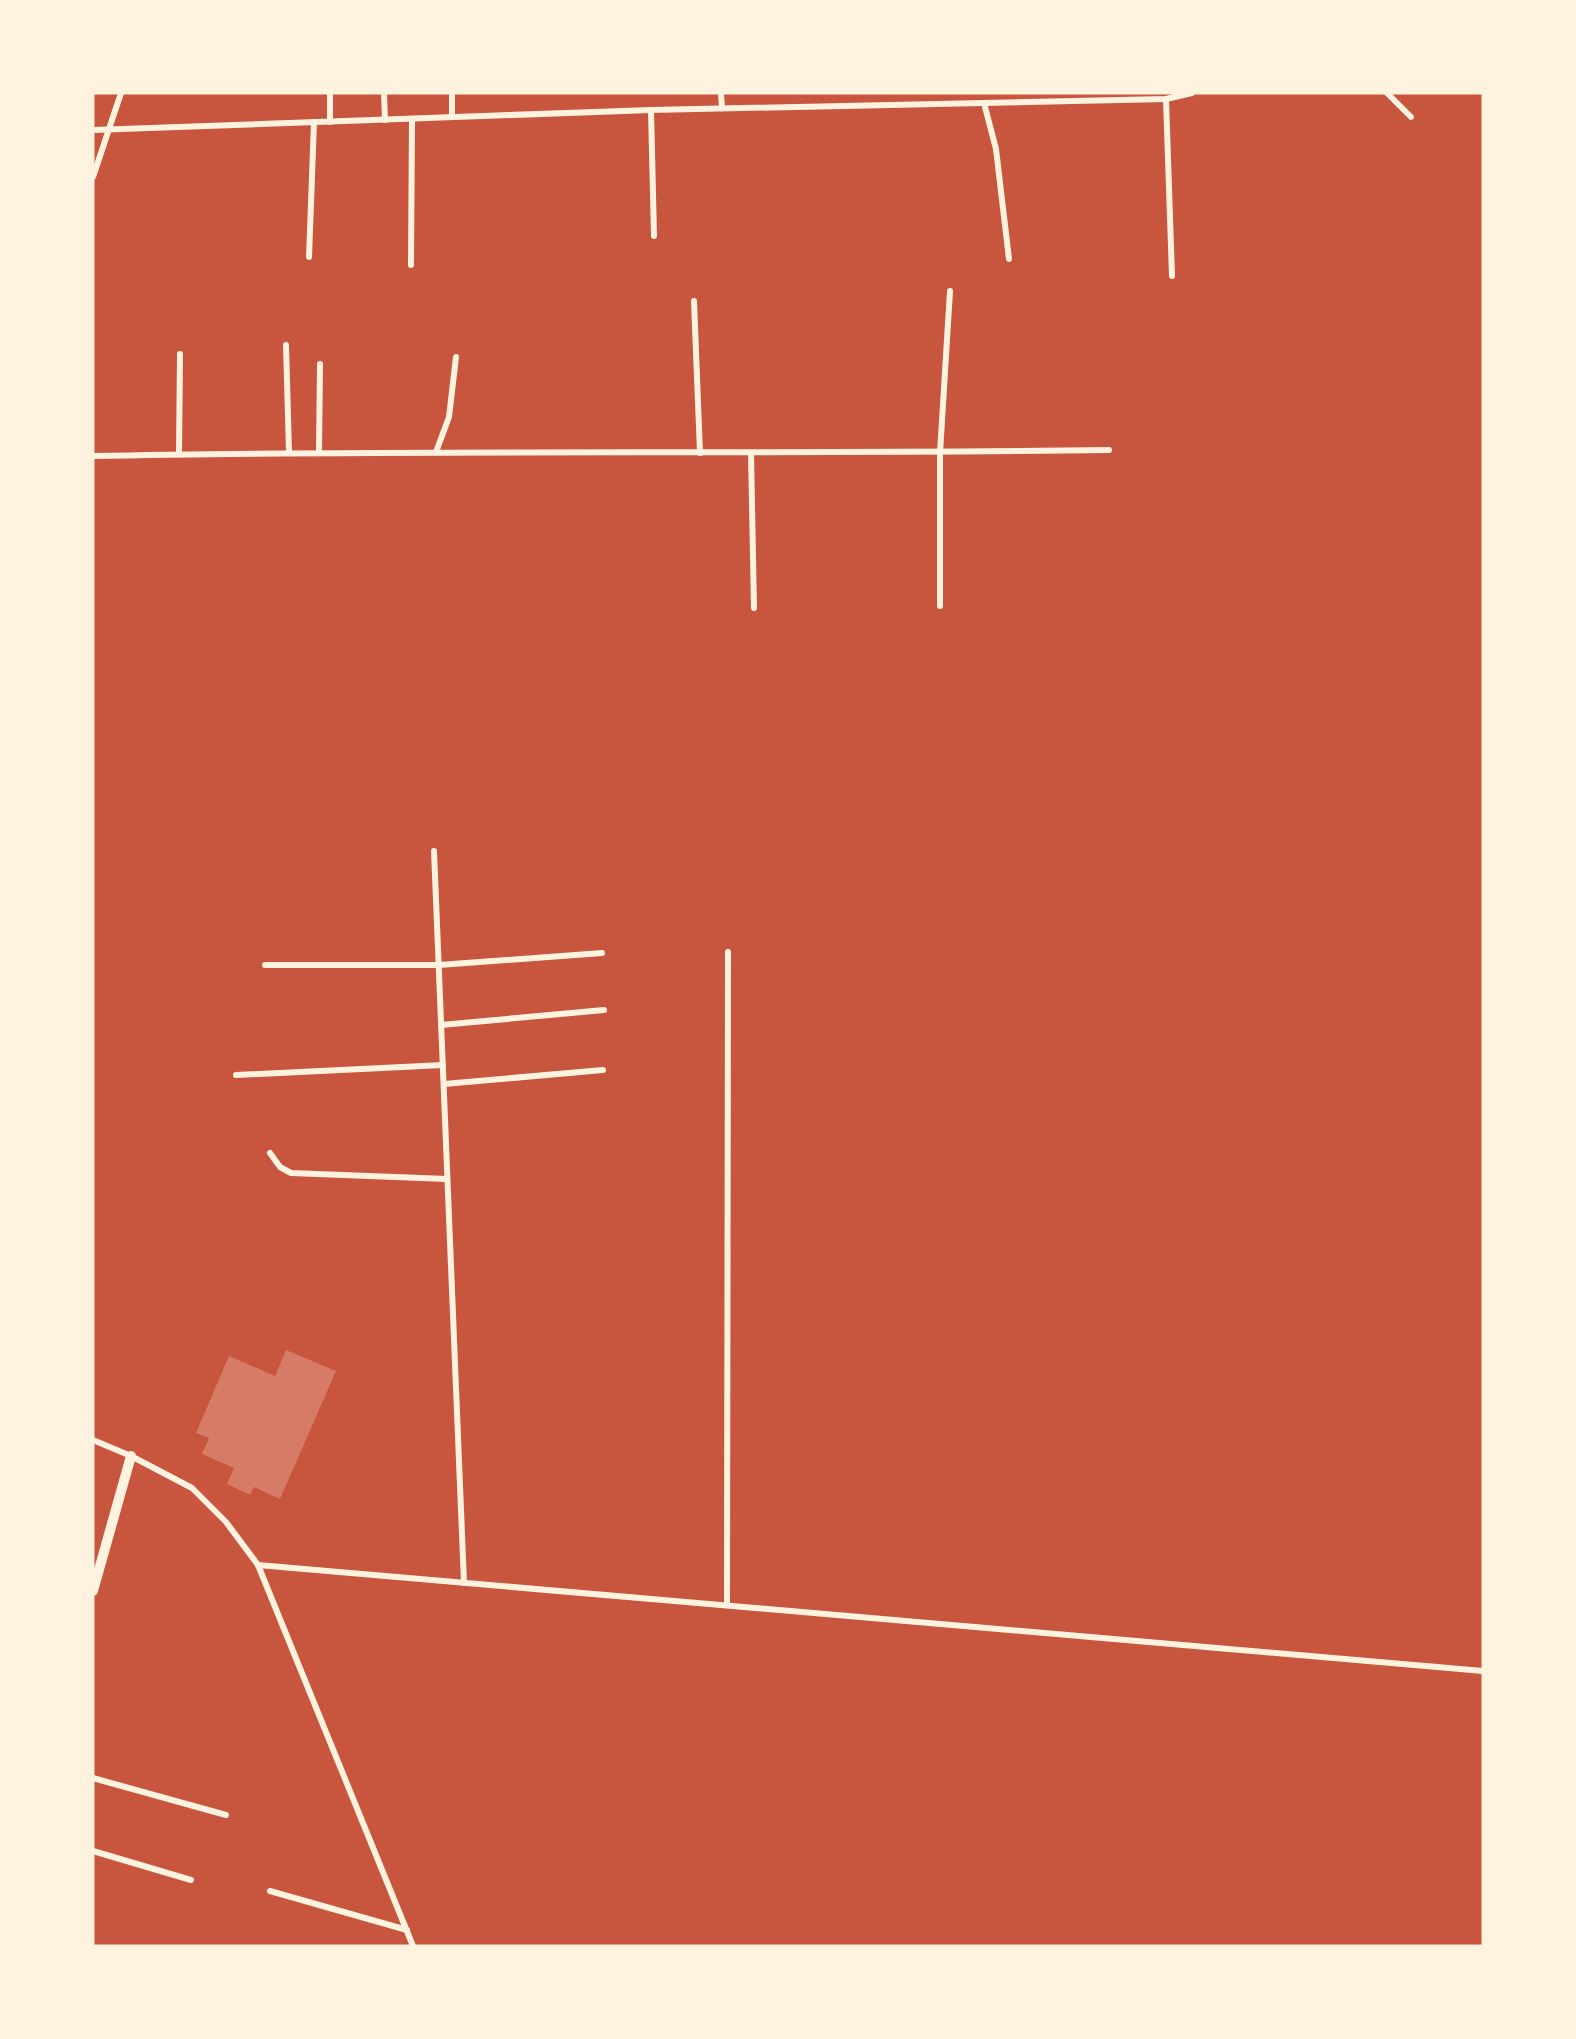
<svg xmlns="http://www.w3.org/2000/svg" width="1576" height="2039" viewBox="0 0 1576 2039" font-family="Cabin,sans-serif">
	<style>
		.building { fill: #d67c66 }
		.lines { fill: none; stroke-linecap: round; stroke-linejoin: round }
		.minor { stroke: #fff3e0; stroke-width: 6 }
		.tertiary { stroke: #fff3e0; stroke-width: 10 }
	</style>
	<rect width="100%" height="100%" fill="#c8553d"/>
	<!-- building -->
	<path class="building" d="M286,1350L336,1371L280,1499L254,1487L250,1495L227,1484L234,1468L202,1454L209,1438L196,1433L229,1356L275,1376Z"/>
	<g class="lines">
		<!-- minor -->
		<g class="minor">
			<path d="M330,93V122"/>
			<path d="M384,93L385,120"/>
			<path d="M452,93V117"/>
			<path d="M721,93L722,108"/>
			<path d="M1387,93L1411,117"/>
			<path d="M1166,99L1172,276"/>
			<path d="M984,103L996,149L1009,259"/>
			<path d="M651,110L654,236"/>
			<path d="M93,130L651,110L1166,99L1192,93"/>
			<path d="M93,177L121,93"/>
			<path d="M309,257L314,122"/>
			<path d="M411,265L412,119"/>
			<path d="M694,301L700,453"/>
			<path d="M286,345L289,452"/>
			<path d="M319,452L320,364"/>
			<path d="M436,452L449,417L456,357"/>
			<path d="M751,453L754,608"/>
			<path d="M179,454L180,354"/>
			<path d="M93,456C431,449 770,455 1109,450"/>
			<path d="M940,606V453L950,291"/>
			<path d="M434,851L464,1583"/>
			<path d="M265,965H439L602,953"/>
			<path d="M441,1025L604,1010"/>
			<path d="M236,1075L443,1065"/>
			<path d="M444,1084L603,1070"/>
			<path d="M270,1153L280,1167L291,1173L447,1179"/>
			<path d="M93,1440L131,1456L192,1488L226,1522L258,1565L413,1946"/>
			<path d="M258,1565L1483,1671"/>
			<path d="M727,1605L728,952"/>
			<path d="M93,1778L226,1815"/>
			<path d="M93,1851L191,1880"/>
			<path d="M270,1891L407,1930"/>
		</g>
		<!-- tertiary -->
		<path class="tertiary" d="M93,1591L131,1456"/>
	</g>
	<!-- border -->
	<rect width="1576" height="2039" fill="none" stroke="#fff3e0" stroke-width="189"/>
</svg>
